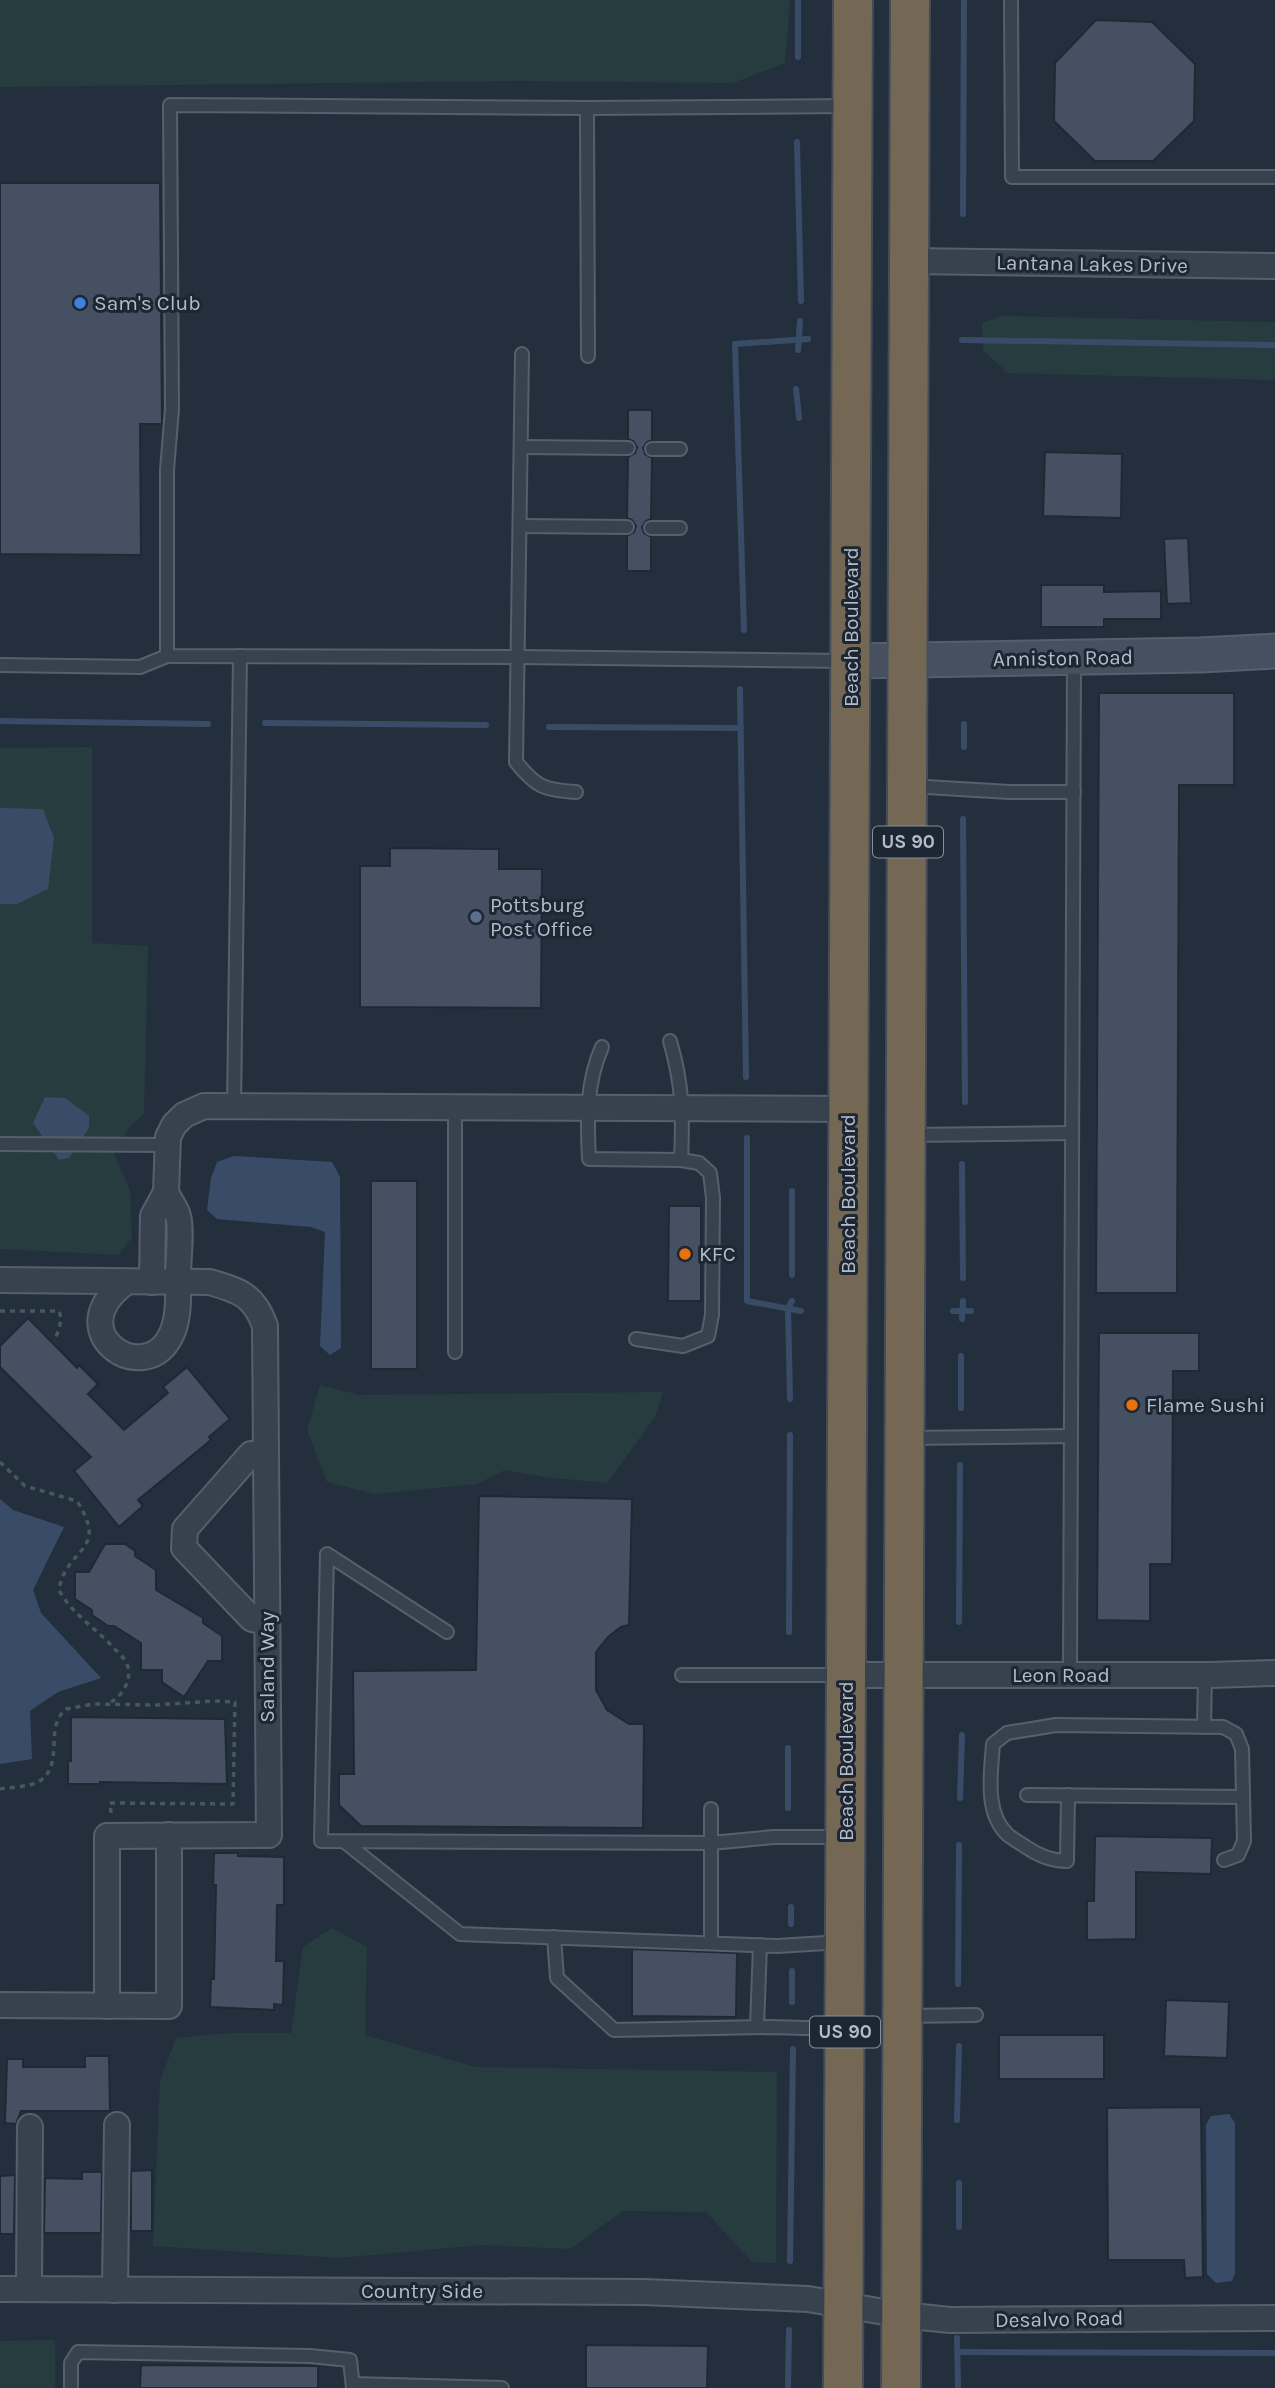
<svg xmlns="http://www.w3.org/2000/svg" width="1275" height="2388" viewBox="0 0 1275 2388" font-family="Karla,sans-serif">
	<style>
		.green { fill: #263c3f }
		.water { fill: #394c67 }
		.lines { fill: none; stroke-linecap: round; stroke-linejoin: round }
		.stream { stroke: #394c67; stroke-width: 6 }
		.building { fill: #455162; stroke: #1f2835; stroke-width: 2 }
		.lane-casing { stroke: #565f6c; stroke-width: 16 }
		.street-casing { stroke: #565f6c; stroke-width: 28 }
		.secondary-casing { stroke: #565f6c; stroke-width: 37 }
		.highway-casing { stroke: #434c59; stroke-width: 42 }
		.path { stroke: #44595c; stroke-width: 3.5; stroke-dasharray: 5 5; stroke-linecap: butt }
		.lane { stroke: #38414e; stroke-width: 12 }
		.street { stroke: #38414e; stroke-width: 24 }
		.secondary { stroke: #465061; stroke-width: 33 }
		.highway { stroke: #746855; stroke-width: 38 }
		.shop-dot { fill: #3f7fe0; stroke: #1d2633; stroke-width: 2.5 }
		.service-dot { fill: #5c6f8a; stroke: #1d2633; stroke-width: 2.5 }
		.food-dot { fill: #e8710a; stroke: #1d2633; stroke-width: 2.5 }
		.labels { text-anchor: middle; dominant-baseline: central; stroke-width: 6; stroke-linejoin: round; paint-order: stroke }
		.shield { fill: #1d2633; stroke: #878f9c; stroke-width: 2 }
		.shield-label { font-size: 19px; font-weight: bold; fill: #b4bcc9 }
		.street-label { font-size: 21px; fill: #b4bcc9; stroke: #1d2633 }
		.poi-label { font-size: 21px; fill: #b4bcc9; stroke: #1d2633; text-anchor: start }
	</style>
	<rect width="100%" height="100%" fill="#242f3e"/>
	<!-- green -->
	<g class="green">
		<path d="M0,0H790V1L785,63L733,83L520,81L0,87Z"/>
		<path d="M1001,316L1275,322V380L1008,373L983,350L982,323Z"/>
		<path d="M92,747V943L148,946L144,1114L132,1124L114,1153L130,1190L132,1238L118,1255L0,1249V748Z"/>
		<path d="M320,1385L360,1395L663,1392L655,1417L607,1483L543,1477L505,1470L477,1484L375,1494L327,1482L307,1430Z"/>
		<path d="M332,1928L367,1947L365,2035L475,2067L777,2072L776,2263L752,2262L706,2212L623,2211L570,2249L481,2245L339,2258L153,2246L160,2081L176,2038L230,2033H291L303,1947Z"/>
		<path d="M55,2340V2388H0V2341Z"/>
	</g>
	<!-- water -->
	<g class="water">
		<path d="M0,808L43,809L54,838L48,889L17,904H0Z"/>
		<path d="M45,1097L65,1098L89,1116V1128L69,1158L59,1160L33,1123Z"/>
		<path d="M234,1156L332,1162L340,1177L341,1348L330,1355L320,1346L325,1232L311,1227L217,1219L207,1210L211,1178L217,1162Z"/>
		<path d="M0,1499L13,1510L64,1527L33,1590L41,1613L101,1678L58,1692L30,1711L32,1759L0,1764Z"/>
		<path d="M1229,2114L1235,2123V2273L1232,2281L1216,2283L1207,2274L1206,2125L1211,2116Z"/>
	</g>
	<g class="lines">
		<!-- stream -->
		<g class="stream">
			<path d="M798,57V0"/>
			<path d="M797,142L801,301"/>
			<path d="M963,214L964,0"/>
			<path d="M962,340L1275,345"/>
			<path d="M798,350L800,321"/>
			<path d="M796,389L799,418"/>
			<path d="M744,630L735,344L808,339"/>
			<path d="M740,689L746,1077"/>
			<path d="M0,721L208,724"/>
			<path d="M265,723L486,725"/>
			<path d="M964,724V747"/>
			<path d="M549,727L741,728"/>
			<path d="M963,819L965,1102"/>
			<path d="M747,1138V1301L801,1311"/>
			<path d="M962,1164L963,1278"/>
			<path d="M792,1275V1191"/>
			<path d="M953,1311H971"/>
			<path d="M962,1319L963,1301"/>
			<path d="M961,1356V1408"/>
			<path d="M790,1399L788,1308L792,1301"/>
			<path d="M959,1622L960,1465"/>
			<path d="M789,1632L790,1435"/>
			<path d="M788,1748V1808"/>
			<path d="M960,1798L962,1735"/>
			<path d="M791,1907V1924"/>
			<path d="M792,1971V2002"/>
			<path d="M958,1984L959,1845"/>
			<path d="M957,2120L959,2046"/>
			<path d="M959,2227V2183"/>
			<path d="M790,2261L793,2049"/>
			<path d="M957,2338L958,2388"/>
			<path d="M959,2352L1275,2353"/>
			<path d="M788,2388L789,2330"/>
		</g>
	</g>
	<!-- building -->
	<g class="building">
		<path d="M1096,20L1152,22L1195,64L1194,121L1153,161H1095L1054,121L1055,63Z"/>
		<path d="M0,183H160L162,424H140L141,555L0,554Z"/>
		<path d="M628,410H652V440L647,442L643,448L645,454L652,458L651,519L646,521L642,527L644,533L651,537V571H627V536L634,532L636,526L632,520L627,518L628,457L635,453L637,447L633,441L628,439Z"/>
		<path d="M1045,452L1122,454L1121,518L1043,516Z"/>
		<path d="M1188,538L1191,603L1167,604L1164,539Z"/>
		<path d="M1041,585H1104V592L1161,591V619H1104V627H1041Z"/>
		<path d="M1099,693H1234V785H1179L1177,1293H1096Z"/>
		<path d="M390,848L499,849V869H542L541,1008L360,1007V866H390Z"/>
		<rect x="371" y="1181" width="46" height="188"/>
		<path d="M669,1206H701V1301H668Z"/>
		<path d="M28,1318L77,1368L79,1365L98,1384L88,1394L124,1430L168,1393L163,1387L187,1367L230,1419L209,1437L211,1440L138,1500L143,1506L119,1527L74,1471L91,1457L0,1367V1346Z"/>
		<path d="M1099,1333H1199V1371H1173L1172,1564H1150V1621L1097,1620Z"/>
		<path d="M479,1496L632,1499L629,1625L621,1627L608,1637L596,1652V1690L607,1710L629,1724H644L643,1828L361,1826L339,1805V1774H354L353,1671L476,1670Z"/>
		<path d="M105,1544H125L135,1551V1556L156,1570V1590L203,1618V1623L222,1636V1661H208L184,1697L162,1682V1670H141V1643L114,1626H108L92,1615V1610L75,1599V1572H89Z"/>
		<path d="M71,1717L225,1719L227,1784L100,1782V1784H68V1761H71Z"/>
		<path d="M1095,1836L1212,1838L1211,1874L1136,1872V1939L1087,1940V1901H1094Z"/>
		<path d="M214,1853H238V1856L284,1857V1905H277L276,1961H284L283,2005L274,2004V2010L210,2007L211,1979H214L216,1885H213Z"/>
		<path d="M632,1949L737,1953L736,2017L632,2016Z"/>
		<path d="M1166,2000L1229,2002L1227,2058L1164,2056Z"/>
		<rect x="999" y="2035" width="105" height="44"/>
		<path d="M85,2056H109L110,2111H21L16,2124L5,2123L7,2059H23V2067H85Z"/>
		<path d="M1201,2107L1203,2277L1185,2278L1184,2260H1108L1107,2108Z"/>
		<path d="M152,2170V2231H131V2171Z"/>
		<path d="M82,2172H102L101,2233H44L45,2178L82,2179Z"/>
		<path d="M15,2175L14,2234H0V2176Z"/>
		<path d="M586,2345L708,2346L707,2388H586Z"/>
		<path d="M141,2365L318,2366V2388H140Z"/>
	</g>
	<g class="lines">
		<!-- lane casing -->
		<g class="lane-casing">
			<g id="lane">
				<path d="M1011,0L1012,177H1275"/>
				<path d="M587,108L588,356"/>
				<path d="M522,354L516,762C536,787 544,790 576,792"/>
				<path d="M521,447L628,448"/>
				<path d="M652,449H680"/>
				<path d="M520,526L627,527"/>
				<path d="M651,528H680"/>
				<path d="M847,661L518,657L167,656V470L172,409L170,105L587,108L849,106"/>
				<path d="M0,665L140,667L167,656"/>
				<path d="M910,786L1009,792H1074"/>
				<path d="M602,1047C586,1083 587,1120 589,1159L681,1160C683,1114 683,1086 670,1041"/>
				<path d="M234,1106L240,656"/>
				<path d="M908,1135L1072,1133"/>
				<path d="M0,1144L168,1145"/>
				<path d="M636,1339L683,1346L708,1336L712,1315L713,1198L710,1173L699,1163L681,1160"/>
				<path d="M455,1352V1107"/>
				<path d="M907,1438L1071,1436"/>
				<path d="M447,1632L327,1554L321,1841L711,1843L774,1837H842"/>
				<path d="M682,1675H843"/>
				<path d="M1070,1675L1074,658"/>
				<path d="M1204,1727L1205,1675"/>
				<path d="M1027,1795L1243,1797"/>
				<path d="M1068,1795L1067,1861C1052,1861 1039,1856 1026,1847C1020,1843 1013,1839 1008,1835C984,1813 991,1773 993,1744L1007,1733L1056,1725L1223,1727L1236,1734L1242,1749L1244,1841L1238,1855L1224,1860"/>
				<path d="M711,1809V1943"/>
				<path d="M345,1842L460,1934L777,1946L842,1942"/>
				<path d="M554,1937L557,1978L614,2030L770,2027L841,2029"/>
				<path d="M907,2016L976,2015"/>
				<path d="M757,2027L760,1945"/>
				<path d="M353,2384L502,2388"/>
				<path d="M71,2388V2363L78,2352L310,2356L350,2360L353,2388"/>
			</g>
		</g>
		<!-- street casing -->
		<g class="street-casing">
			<g id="street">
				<path d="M909,261L1275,266"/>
				<path d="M0,1280L210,1282C240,1291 254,1295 265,1326L269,1835L107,1836V2006"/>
				<path d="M126,1282C59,1331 141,1387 169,1339C180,1321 178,1295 178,1275C178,1261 182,1229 178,1216C176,1208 169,1200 166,1192"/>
				<path d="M152,1282L153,1216L166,1192L168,1137L174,1125L184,1115L204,1106L848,1109"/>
				<path d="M266,1453L251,1454L185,1529L184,1548L252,1619L267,1622"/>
				<path d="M847,1675H1211L1275,1673"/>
				<path d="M0,2005L169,2006V1835"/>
				<path d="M0,2289L644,2292L808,2299L902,2315L950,2320L1275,2318"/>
				<path d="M29,2289L30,2127"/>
				<path d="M115,2290L117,2125"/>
			</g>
		</g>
		<!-- secondary casing -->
		<g class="secondary-casing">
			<path id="secondary" d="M851,661L1200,655L1275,651"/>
		</g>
		<!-- highway casing -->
		<g class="highway-casing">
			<g id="highway">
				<path d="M843,2388L853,0"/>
				<path d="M901,2388L910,0"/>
			</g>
		</g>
		<!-- path -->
		<g class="path">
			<path d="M0,1311H59C63,1320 58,1333 54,1341"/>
			<path d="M0,1462L25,1486L77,1501C110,1553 66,1546 59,1590C71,1613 95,1628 113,1647C117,1652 125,1658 127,1664C133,1679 123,1695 111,1702"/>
			<path d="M0,1789C12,1787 27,1787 38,1782C66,1766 43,1728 66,1709L93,1704L155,1705L214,1701L235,1702L233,1804L110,1803L111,1813"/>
		</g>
		<!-- lane -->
		<use href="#lane" class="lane"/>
		<!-- street -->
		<use href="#street" class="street"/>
		<!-- secondary -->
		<use href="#secondary" class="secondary"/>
		<!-- highway -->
		<use href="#highway" class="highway"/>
	</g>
	<!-- markers -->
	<circle class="shop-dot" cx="80" cy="303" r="7"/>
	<circle class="service-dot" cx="476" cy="917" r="7"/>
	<g class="food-dot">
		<circle cx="685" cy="1254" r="7"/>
		<circle cx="1132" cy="1405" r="7"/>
	</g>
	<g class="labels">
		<!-- shield labels -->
		<g class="shield">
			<rect x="873" y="826.5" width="70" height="31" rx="5"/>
			<rect x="810" y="2016.5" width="70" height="31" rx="5"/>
		</g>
		<g class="shield-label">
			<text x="908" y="842">US 90</text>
			<text x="845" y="2032">US 90</text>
		</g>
		<!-- street labels -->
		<g class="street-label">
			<text transform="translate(1092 264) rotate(1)">Lantana Lakes Drive</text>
			<text transform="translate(851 627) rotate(-90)">Beach Boulevard</text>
			<text transform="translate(1063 658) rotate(-1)">Anniston Road</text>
			<text transform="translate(848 1194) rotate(-90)">Beach Boulevard</text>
			<text transform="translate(267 1667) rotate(-90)">Saland Way</text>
			<text x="1061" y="1675">Leon Road</text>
			<text transform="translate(846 1761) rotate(-90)">Beach Boulevard</text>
			<text x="422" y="2291">Country Side</text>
			<text transform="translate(1059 2319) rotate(-1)">Desalvo Road</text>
		</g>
		<!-- poi labels -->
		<g class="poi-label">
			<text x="94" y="303">Sam's Club</text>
			<text x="490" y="905">Pottsburg<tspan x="490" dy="24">Post Office</tspan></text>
			<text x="699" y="1254">KFC</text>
			<text x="1146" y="1405">Flame Sushi</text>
		</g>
	</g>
</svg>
